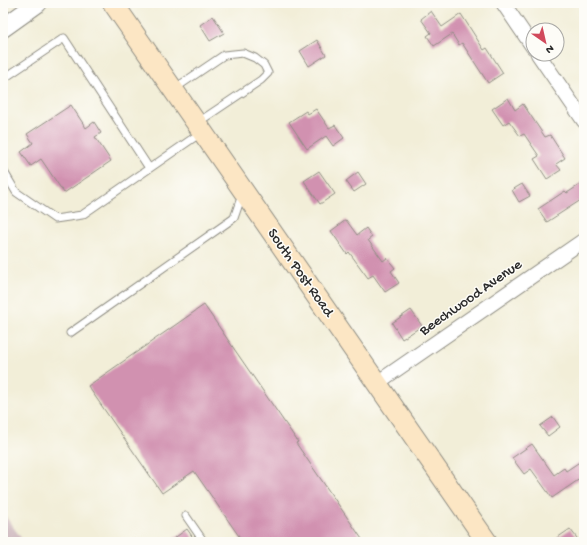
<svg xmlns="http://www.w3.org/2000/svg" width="587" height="545" viewBox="0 0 587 545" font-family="'Gochi Hand',sans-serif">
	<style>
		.industrial { fill: #d2bec3 }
		.building { fill: #d191b0 }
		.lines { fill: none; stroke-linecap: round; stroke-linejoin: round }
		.service-casing { stroke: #8e8c82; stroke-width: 9 }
		.minor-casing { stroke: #8e8c82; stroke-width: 16 }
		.tertiary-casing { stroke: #8e8c82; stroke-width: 20 }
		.secondary-casing { stroke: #8e8c82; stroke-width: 22 }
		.service { stroke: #fff; stroke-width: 7 }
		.minor { stroke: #fff; stroke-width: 14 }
		.tertiary { stroke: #fff; stroke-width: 18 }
		.secondary { stroke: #fce6c4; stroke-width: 20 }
		.labels { text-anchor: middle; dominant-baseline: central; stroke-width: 3; stroke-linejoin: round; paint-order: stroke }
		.street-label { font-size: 15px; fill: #2b2b2b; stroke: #fdfcf7 }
	</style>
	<rect width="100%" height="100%" fill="#fdfcf7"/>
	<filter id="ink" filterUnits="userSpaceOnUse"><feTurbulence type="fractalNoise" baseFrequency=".025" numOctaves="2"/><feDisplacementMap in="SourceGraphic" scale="8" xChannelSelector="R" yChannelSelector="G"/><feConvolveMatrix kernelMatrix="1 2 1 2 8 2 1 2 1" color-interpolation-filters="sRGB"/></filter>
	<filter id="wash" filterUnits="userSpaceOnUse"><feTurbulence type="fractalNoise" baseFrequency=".012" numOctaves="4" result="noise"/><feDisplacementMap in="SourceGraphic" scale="16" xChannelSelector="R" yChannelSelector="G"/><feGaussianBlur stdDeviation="0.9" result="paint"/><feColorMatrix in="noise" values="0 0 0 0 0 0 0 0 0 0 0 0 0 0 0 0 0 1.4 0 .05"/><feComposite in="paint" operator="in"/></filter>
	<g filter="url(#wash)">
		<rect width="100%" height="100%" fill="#f2eed8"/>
		<!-- industrial -->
		<path class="industrial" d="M3,513L24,542H3Z"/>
		<g id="blocks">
			<!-- building -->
			<g class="building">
				<path d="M431,11L442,27L461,14L484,50L487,48L503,73L488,83L462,43L459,45L452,34L434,46L427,36L431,33L421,19Z"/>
				<path d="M213,16L224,33L210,41L200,25Z"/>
				<path d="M317,40L326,55L309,66L300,51Z"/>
				<path d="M508,98L515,110L523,104L545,137L550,135L565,158L556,164L561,170L547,179L534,159L539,156L524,134L520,136L509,121L503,125L492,109Z"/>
				<path d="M71,105L86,128L94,122L101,133L95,137L111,161L64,193L41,159L31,166L21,152L33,143L27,134Z"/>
				<path d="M316,109L329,128L335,125L344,138L333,146L326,136L307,149L289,122L306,111L308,114Z"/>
				<path d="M319,171L335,194L320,204L304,181Z"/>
				<path d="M358,172L366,184L354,192L346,181Z"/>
				<path d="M584,182V198L547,222L538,209L565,191L567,193Z"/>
				<path d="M522,184L530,196L519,202L512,190Z"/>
				<path d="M346,220L357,235L366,228L372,237L368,240L383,261L387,258L395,268L391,271L399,283L385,292L373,275L368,278L349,252L347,254L331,231Z"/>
				<path d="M204,305L298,442L296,443L364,542H243L194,471L162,493L88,386Z"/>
				<path d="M411,310L422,326L402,339L392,323Z"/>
				<path d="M553,417L560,427L548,436L540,426Z"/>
				<path d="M532,444L554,475L564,468L566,471L584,459V476L552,498L531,469L524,474L512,458Z"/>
				<path d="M187,529L196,542H169Z"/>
				<path d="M570,529L580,542H551Z"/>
			</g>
		</g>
	</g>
	<g filter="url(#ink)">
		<use href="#blocks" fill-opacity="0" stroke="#8e8c82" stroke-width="1"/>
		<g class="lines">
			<!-- service casing -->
			<g class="service-casing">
				<g id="service">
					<path d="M3,79L64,38L149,168"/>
					<path d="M174,89L224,55L243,53L255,58L264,65L268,73L261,80L197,123"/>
					<path d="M3,170L16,192L55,219L82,215L202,132"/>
					<path d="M70,333L234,218L242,195"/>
					<path d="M186,516L204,542"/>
				</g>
			</g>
			<!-- minor casing -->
			<g class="minor-casing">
				<g id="minor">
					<path d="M503,3L533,47"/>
					<path d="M538,54L584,121"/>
					<path d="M377,383L584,240"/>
				</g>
			</g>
			<!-- tertiary casing -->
			<g class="tertiary-casing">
				<path id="tertiary" d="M3,28L38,3"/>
			</g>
			<!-- secondary casing -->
			<g class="secondary-casing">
				<path id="secondary" d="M113,3L487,542"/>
			</g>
			<!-- service -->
			<use href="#service" class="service"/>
			<!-- minor -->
			<use href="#minor" class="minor"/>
			<!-- tertiary -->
			<use href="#tertiary" class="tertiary"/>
			<!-- secondary -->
			<use href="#secondary" class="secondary"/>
		</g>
	</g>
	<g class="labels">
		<!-- street labels -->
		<g class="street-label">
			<text transform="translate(300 273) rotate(55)">South Post Road</text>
			<text transform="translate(471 298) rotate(-35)">Beechwood Avenue</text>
		</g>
	</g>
	<!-- margin -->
	<rect width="587" height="545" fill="none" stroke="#fdfcf7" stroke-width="16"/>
	<!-- north arrow -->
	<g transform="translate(545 42) rotate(146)"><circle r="19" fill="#fdfcf7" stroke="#a9a8a5"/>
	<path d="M0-3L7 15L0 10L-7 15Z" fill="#d1495b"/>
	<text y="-6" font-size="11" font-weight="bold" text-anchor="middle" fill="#2b2b2b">N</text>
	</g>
</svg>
